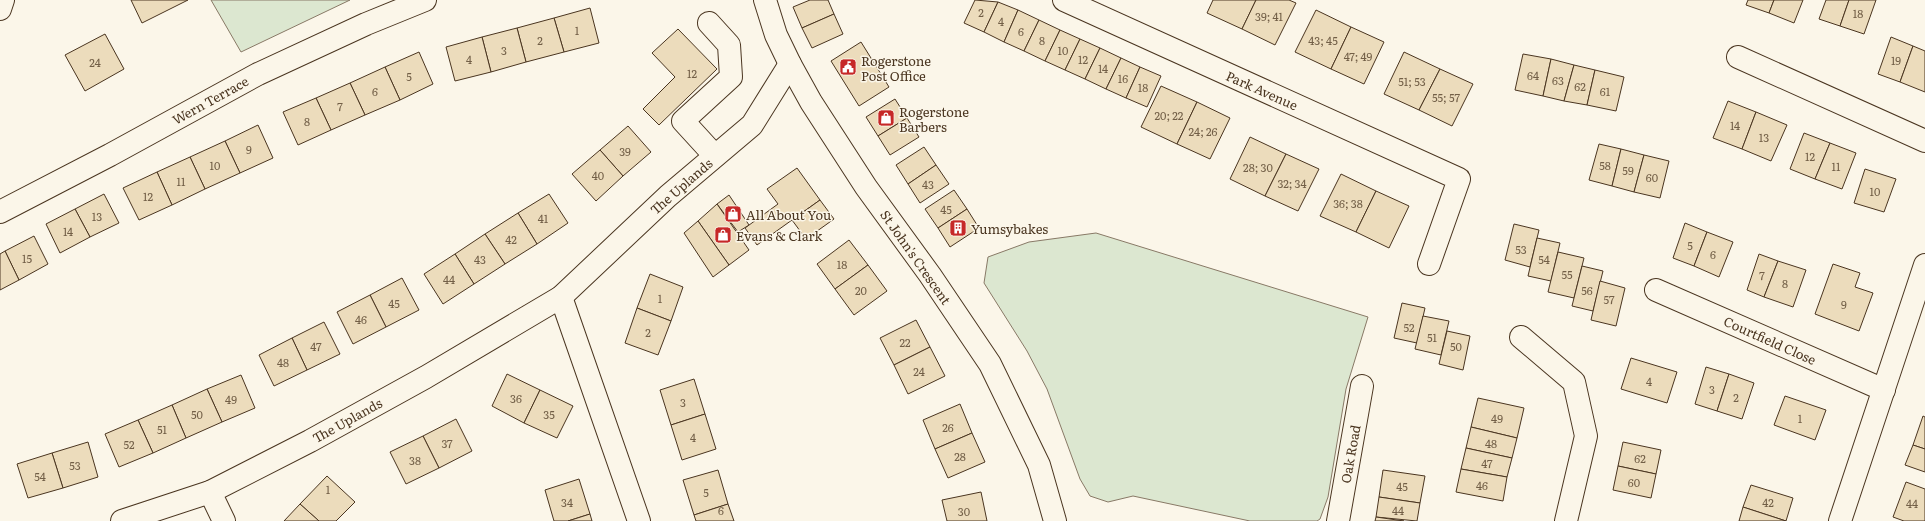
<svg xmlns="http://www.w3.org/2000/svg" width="1925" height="521" viewBox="0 0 1925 521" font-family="Literata,serif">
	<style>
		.green { fill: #dce7d0; stroke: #887966 }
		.building { fill: #ecdcbc; stroke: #4a3520 }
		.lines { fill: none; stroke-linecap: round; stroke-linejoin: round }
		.minor-casing { stroke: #4a3520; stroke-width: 24 }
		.minor { stroke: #fbf6e9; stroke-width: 22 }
		.labels { text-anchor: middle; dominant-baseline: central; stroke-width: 3; stroke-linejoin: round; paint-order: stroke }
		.number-label { font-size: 11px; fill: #725f47 }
		.poi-label { font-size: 13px; fill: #4a3520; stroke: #fbf6e9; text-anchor: start }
		.street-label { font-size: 13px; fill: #4a3520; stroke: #fbf6e9 }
	</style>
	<rect width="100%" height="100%" fill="#fbf6e9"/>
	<!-- green -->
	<g class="green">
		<path d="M211,0H350L241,52Z"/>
		<path d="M1096,233L1368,317L1346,389L1328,497L1320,519L1317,521H1250L1133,496L1108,502L1090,496L1080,479L1047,389L1027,351L984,283L988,257L1029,242Z"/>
	</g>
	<!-- building -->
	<g class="building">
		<path d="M131,0H188L142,23Z"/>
		<path d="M810,0H828L834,14L802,28L793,7Z"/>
		<path d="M975,0L998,2L984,32L964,23Z"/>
		<path d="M1213,0H1256L1242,29L1207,13Z"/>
		<path d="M1256,0H1289L1296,3L1275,45L1242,29Z"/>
		<path d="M1748,0H1774L1769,13L1746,5Z"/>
		<path d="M1774,0H1803L1794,23L1769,13Z"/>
		<path d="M1826,0H1849L1840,26L1819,19Z"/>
		<path d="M1849,0H1876L1864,34L1840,26Z"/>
		<path d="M998,2L1018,10L1004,42L984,32Z"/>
		<path d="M590,8L599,43L564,52L554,18Z"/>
		<path d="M1018,10L1039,20L1024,51L1004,42Z"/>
		<path d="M1316,10L1351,27L1331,69L1295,52Z"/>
		<path d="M834,14L843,34L812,48L802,28Z"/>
		<path d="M554,18L564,52L526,62L517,28Z"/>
		<path d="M1039,20L1060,30L1045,61L1024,51Z"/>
		<path d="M1351,27L1384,42L1364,84L1331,69Z"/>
		<path d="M517,28L526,62L491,72L482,37Z"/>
		<path d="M678,29L717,69L659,125L643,109L675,77L652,53Z"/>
		<path d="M1060,30L1080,39L1065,70L1045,61Z"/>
		<path d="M105,34L124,69L85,91L65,55Z"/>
		<path d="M482,37L491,72L455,81L446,47Z"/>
		<path d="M1891,37L1913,46L1900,82L1878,74Z"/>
		<path d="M1080,39L1100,48L1085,79L1065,70Z"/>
		<path d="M861,42L889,87L859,106L831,61Z"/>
		<path d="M1913,46L1925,51V92L1900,82Z"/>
		<path d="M1100,48L1121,58L1106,89L1085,79Z"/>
		<path d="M419,52L433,84L400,100L385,67Z"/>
		<path d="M1404,52L1440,69L1419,110L1384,94Z"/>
		<path d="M1523,54L1551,59L1543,96L1515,90Z"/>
		<path d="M1121,58L1140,67L1126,98L1106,89Z"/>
		<path d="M1551,59L1574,65L1564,101L1543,96Z"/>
		<path d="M1574,65L1595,70L1587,105L1564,101Z"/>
		<path d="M385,67L400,100L365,115L350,83Z"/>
		<path d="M1140,67L1161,76L1147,107L1126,98Z"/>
		<path d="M1440,69L1473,84L1452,126L1419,110Z"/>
		<path d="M1595,70L1624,77L1616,111L1587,105Z"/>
		<path d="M350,83L365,115L331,130L316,98Z"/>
		<path d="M1161,86L1197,102L1177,144L1141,127Z"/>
		<path d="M316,98L331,130L298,145L283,112Z"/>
		<path d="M895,99L907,118L878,136L866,117Z"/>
		<path d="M1728,101L1756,112L1742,149L1713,138Z"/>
		<path d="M1197,102L1230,118L1210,159L1177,144Z"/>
		<path d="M1756,112L1787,125L1771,161L1742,149Z"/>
		<path d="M907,118L919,137L890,155L878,136Z"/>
		<path d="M258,125L273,158L240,173L225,141Z"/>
		<path d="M628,126L651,152L623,176L600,150Z"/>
		<path d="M1804,133L1830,143L1815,179L1790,169Z"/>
		<path d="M1250,137L1286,154L1265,196L1230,179Z"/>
		<path d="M225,141L240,173L205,189L190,157Z"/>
		<path d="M1830,143L1856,153L1842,189L1815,179Z"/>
		<path d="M1599,144L1621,149L1612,186L1589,180Z"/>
		<path d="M924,147L936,165L908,184L896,165Z"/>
		<path d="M1621,149L1644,155L1634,192L1612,186Z"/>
		<path d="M600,150L623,176L596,201L572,174Z"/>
		<path d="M1286,154L1319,169L1298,211L1265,196Z"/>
		<path d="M1644,155L1669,161L1660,198L1634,192Z"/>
		<path d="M190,157L205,189L172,205L157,172Z"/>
		<path d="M936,165L949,184L920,203L908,184Z"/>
		<path d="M797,168L820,200L757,245L745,228L778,204L767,189Z"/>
		<path d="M1865,169L1896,179L1884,212L1854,203Z"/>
		<path d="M157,172L172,205L139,220L123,188Z"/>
		<path d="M1341,174L1376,191L1356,232L1320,216Z"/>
		<path d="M954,190L967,209L938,228L925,209Z"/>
		<path d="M1376,191L1409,206L1389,248L1356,232Z"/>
		<path d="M104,194L119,223L90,237L75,209Z"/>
		<path d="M549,194L568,223L537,244L518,213Z"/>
		<path d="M729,195L749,225L738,232L717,204Z"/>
		<path d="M820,200L834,219L806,239L792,220Z"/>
		<path d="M717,204L749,250L729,265L698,221Z"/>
		<path d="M75,209L90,237L60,253L46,224Z"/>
		<path d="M967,209L979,228L950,247L938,228Z"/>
		<path d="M518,213L537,244L505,264L485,234Z"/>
		<path d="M698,221L729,265L713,277L684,233Z"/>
		<path d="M1685,223L1707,232L1694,266L1673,258Z"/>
		<path d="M1514,224L1539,230L1530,267L1505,260Z"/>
		<path d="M1707,232L1733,242L1719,277L1694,266Z"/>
		<path d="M485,234L505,264L474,284L455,254Z"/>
		<path d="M34,236L48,264L19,280L5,251Z"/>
		<path d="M1537,238L1560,243L1551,281L1528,276Z"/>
		<path d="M849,240L868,265L835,289L817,264Z"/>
		<path d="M5,251L19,280L0,290V254Z"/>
		<path d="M1558,252L1584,258L1574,298L1548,292Z"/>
		<path d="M455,254L474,284L443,304L424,274Z"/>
		<path d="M1759,254L1778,261L1764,297L1747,290Z"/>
		<path d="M1778,261L1806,270L1793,307L1764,297Z"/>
		<path d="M1833,264L1860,273L1855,287L1873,293L1859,331L1815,314Z"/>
		<path d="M868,265L887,291L854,315L835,289Z"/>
		<path d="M1582,266L1603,271L1593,311L1572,306Z"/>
		<path d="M650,274L683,287L671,321L637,308Z"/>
		<path d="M402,278L419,310L386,327L370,295Z"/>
		<path d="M1600,281L1625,288L1616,326L1591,320Z"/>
		<path d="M370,295L386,327L353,344L337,312Z"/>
		<path d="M1402,303L1425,308L1417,343L1394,338Z"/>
		<path d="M637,308L671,321L658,355L625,343Z"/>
		<path d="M1423,316L1449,321L1441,355L1415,349Z"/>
		<path d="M916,320L930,347L894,365L880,338Z"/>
		<path d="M324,322L340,354L307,370L292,338Z"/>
		<path d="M1447,331L1470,336L1463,370L1439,364Z"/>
		<path d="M292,338L307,370L274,386L259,355Z"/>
		<path d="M930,347L945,376L908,394L894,365Z"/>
		<path d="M1631,358L1677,372L1667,403L1621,389Z"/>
		<path d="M1706,367L1729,374L1717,411L1695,404Z"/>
		<path d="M507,374L540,390L524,423L492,406Z"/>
		<path d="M1729,374L1754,383L1742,419L1717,411Z"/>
		<path d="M241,375L255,408L222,422L207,389Z"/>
		<path d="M694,379L705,414L671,425L660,390Z"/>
		<path d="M207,389L222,422L186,438L172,405Z"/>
		<path d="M540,390L573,406L557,438L524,423Z"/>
		<path d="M1785,396L1826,410L1815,440L1774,425Z"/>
		<path d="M1478,398L1524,408L1517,438L1471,427Z"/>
		<path d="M960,404L972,433L935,449L923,420Z"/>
		<path d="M172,405L186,438L153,453L138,420Z"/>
		<path d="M705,414L716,449L682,460L671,425Z"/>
		<path d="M1923,416L1925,417V449L1913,445Z"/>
		<path d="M456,419L472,451L439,468L423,436Z"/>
		<path d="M138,420L153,453L119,467L105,434Z"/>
		<path d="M1471,427L1517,438L1512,458L1466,448Z"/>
		<path d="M972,433L985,462L948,478L935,449Z"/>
		<path d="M423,436L439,468L406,484L390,452Z"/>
		<path d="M88,442L98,477L63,488L52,453Z"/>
		<path d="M1623,442L1661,450L1656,474L1618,466Z"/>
		<path d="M1913,445L1925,449V472L1905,465Z"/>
		<path d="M1466,448L1512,458L1507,477L1461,469Z"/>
		<path d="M52,453L63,488L28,498L17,464Z"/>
		<path d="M1618,466L1656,474L1651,498L1613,490Z"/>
		<path d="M1461,469L1507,477L1503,501L1456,492Z"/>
		<path d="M718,470L728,504L694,515L683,480Z"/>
		<path d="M1383,470L1425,476L1420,503L1379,497Z"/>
		<path d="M327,476L355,502L336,521H319L300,504Z"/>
		<path d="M579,479L590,514L568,521H554L545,490Z"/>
		<path d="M1906,482L1925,489V521H1904L1893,517Z"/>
		<path d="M1751,485L1793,498L1786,521L1743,507Z"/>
		<path d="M981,492L987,521H947L942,500Z"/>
		<path d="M1379,497L1420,503L1417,521L1376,517Z"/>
		<path d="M300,504L319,521H284Z"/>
		<path d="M728,504L734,521H696L694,515Z"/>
		<path d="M1743,507L1786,521H1739Z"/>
		<path d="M590,514L592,521H568Z"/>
		<path d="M1376,517L1404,521H1375Z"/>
	</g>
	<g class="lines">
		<!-- minor casing -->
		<g class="minor-casing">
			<g id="minor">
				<path d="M765,0L776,35L790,64L811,102L866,187L930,275L990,364L1039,465L1055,521"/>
				<path d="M1064,0L1459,179L1429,264"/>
				<path d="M0,9L3,0"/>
				<path d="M709,23L729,45L731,77L683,121L715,156"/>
				<path d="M1738,57L1925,141"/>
				<path d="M0,212L110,155L258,74L366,24L425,0"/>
				<path d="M1656,290L1884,390"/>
				<path d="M561,297L639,521"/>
				<path d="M1521,337L1574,382L1586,436L1566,521"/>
				<path d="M210,492L224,521"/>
				<path d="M122,521L210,492L310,441L426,377L561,297L668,196L752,125L790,64"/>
				<path d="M1338,521L1362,386"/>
				<path d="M1840,521L1925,265"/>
			</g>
		</g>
		<!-- minor -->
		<use href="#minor" class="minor"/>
	</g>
	<!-- icons -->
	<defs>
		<g id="civic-square" transform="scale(0.9)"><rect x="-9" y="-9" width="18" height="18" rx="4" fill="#c62828" stroke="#fbf6e9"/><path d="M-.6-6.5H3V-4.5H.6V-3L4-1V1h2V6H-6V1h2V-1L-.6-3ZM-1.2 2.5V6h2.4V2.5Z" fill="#fff"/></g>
		<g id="shop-square" transform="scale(0.9)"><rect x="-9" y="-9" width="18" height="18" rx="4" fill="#c62828" stroke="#fbf6e9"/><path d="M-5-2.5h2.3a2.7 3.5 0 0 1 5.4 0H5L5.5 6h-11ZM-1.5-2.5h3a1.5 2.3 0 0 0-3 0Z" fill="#fff"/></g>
		<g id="building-square" transform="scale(0.9)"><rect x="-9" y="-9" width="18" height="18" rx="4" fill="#c62828" stroke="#fbf6e9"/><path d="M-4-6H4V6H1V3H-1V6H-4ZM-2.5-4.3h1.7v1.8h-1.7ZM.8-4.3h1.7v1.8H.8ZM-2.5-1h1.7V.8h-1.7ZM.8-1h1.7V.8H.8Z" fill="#fff"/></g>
	</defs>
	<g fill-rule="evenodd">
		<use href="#civic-square" x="848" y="67"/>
		<use href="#shop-square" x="886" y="118"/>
		<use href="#shop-square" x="733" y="214"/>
		<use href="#building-square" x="958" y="228"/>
		<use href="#shop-square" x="723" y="235"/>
	</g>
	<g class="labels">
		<!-- number labels -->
		<g class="number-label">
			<text x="981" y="12">2</text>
			<text x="1858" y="13">18</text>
			<text x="1269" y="16">39; 41</text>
			<text x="1001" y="21">4</text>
			<text x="577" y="30">1</text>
			<text x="1021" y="31">6</text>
			<text x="540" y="40">2</text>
			<text x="1042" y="40">8</text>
			<text x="1323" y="40">43; 45</text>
			<text x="504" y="50">3</text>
			<text x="1063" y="50">10</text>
			<text x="1358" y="56">47; 49</text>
			<text x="469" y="59">4</text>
			<text x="1083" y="59">12</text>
			<text x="1896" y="60">19</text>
			<text x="95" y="62">24</text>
			<text x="1103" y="68">14</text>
			<text x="692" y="73">12</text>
			<text x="1533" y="75">64</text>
			<text x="409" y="76">5</text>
			<text x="1123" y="78">16</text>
			<text x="1558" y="80">63</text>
			<text x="1412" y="81">51; 53</text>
			<text x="1580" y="86">62</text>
			<text x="1143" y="87">18</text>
			<text x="375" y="91">6</text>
			<text x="1605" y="91">61</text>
			<text x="1446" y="97">55; 57</text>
			<text x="340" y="106">7</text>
			<text x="1169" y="115">20; 22</text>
			<text x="307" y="121">8</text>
			<text x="1735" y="125">14</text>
			<text x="1203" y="131">24; 26</text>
			<text x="1764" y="137">13</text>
			<text x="249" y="149">9</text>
			<text x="625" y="151">39</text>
			<text x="1810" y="156">12</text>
			<text x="215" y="165">10</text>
			<text x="1605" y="165">58</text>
			<text x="1836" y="166">11</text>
			<text x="1258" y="167">28; 30</text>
			<text x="1628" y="170">59</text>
			<text x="598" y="175">40</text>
			<text x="1652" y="177">60</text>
			<text x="181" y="181">11</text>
			<text x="1292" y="183">32; 34</text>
			<text x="928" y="184">43</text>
			<text x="1875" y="191">10</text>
			<text x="148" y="196">12</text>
			<text x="1348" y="203">36; 38</text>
			<text x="946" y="209">45</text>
			<text x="97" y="216">13</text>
			<text x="543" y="218">41</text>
			<text x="68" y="231">14</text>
			<text x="511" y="239">42</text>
			<text x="1690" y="245">5</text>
			<text x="1521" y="249">53</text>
			<text x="1713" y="254">6</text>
			<text x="27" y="258">15</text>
			<text x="480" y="259">43</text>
			<text x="1544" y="259">54</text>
			<text x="842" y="264">18</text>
			<text x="1567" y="274">55</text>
			<text x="1762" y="275">7</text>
			<text x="449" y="279">44</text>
			<text x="1785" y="283">8</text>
			<text x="861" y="290">20</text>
			<text x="1587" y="290">56</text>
			<text x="660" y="298">1</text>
			<text x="1609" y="299">57</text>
			<text x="394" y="303">45</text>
			<text x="1844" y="304">9</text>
			<text x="361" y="319">46</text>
			<text x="1409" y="327">52</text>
			<text x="648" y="332">2</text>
			<text x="1432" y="337">51</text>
			<text x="905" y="342">22</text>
			<text x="316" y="346">47</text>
			<text x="1456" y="346">50</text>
			<text x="283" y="362">48</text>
			<text x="919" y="371">24</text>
			<text x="1649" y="381">4</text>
			<text x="1712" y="389">3</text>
			<text x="1736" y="397">2</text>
			<text x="516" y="398">36</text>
			<text x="231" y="399">49</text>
			<text x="683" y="402">3</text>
			<text x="197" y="414">50</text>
			<text x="549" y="414">35</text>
			<text x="1497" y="418">49</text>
			<text x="1800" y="418">1</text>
			<text x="948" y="427">26</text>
			<text x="162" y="429">51</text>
			<text x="693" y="437">4</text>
			<text x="447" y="443">37</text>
			<text x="1491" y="443">48</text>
			<text x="129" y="444">52</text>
			<text x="960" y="456">28</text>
			<text x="1640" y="458">62</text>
			<text x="415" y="460">38</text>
			<text x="1487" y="463">47</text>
			<text x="75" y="465">53</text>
			<text x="40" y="476">54</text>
			<text x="1634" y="482">60</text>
			<text x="1482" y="485">46</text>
			<text x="1402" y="486">45</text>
			<text x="328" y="489">1</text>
			<text x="706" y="492">5</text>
			<text x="567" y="502">34</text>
			<text x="1768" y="502">42</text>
			<text x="1912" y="503">44</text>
			<text x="721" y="510">6</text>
			<text x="1398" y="510">44</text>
			<text x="964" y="511">30</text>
		</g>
		<!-- poi labels -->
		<g class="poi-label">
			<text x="861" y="60">Rogerstone<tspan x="861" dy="15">Post Office</tspan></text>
			<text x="899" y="111">Rogerstone<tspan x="899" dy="15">Barbers</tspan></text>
			<text x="746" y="214">All About You</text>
			<text x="971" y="228">Yumsybakes</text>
			<text x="736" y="235">Evans &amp; Clark</text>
		</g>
		<!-- street labels -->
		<g class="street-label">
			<text transform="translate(1262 90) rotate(24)">Park Avenue</text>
			<text transform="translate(210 100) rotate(-29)">Wern Terrace</text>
			<text transform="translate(681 186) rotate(-41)">The Uplands</text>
			<text transform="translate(916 257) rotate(55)">St John's Crescent</text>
			<text transform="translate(1770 340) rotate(24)">Courtfield Close</text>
			<text transform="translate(347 420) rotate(-29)">The Uplands</text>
			<text transform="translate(1350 454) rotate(-80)">Oak Road</text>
		</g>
	</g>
</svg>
